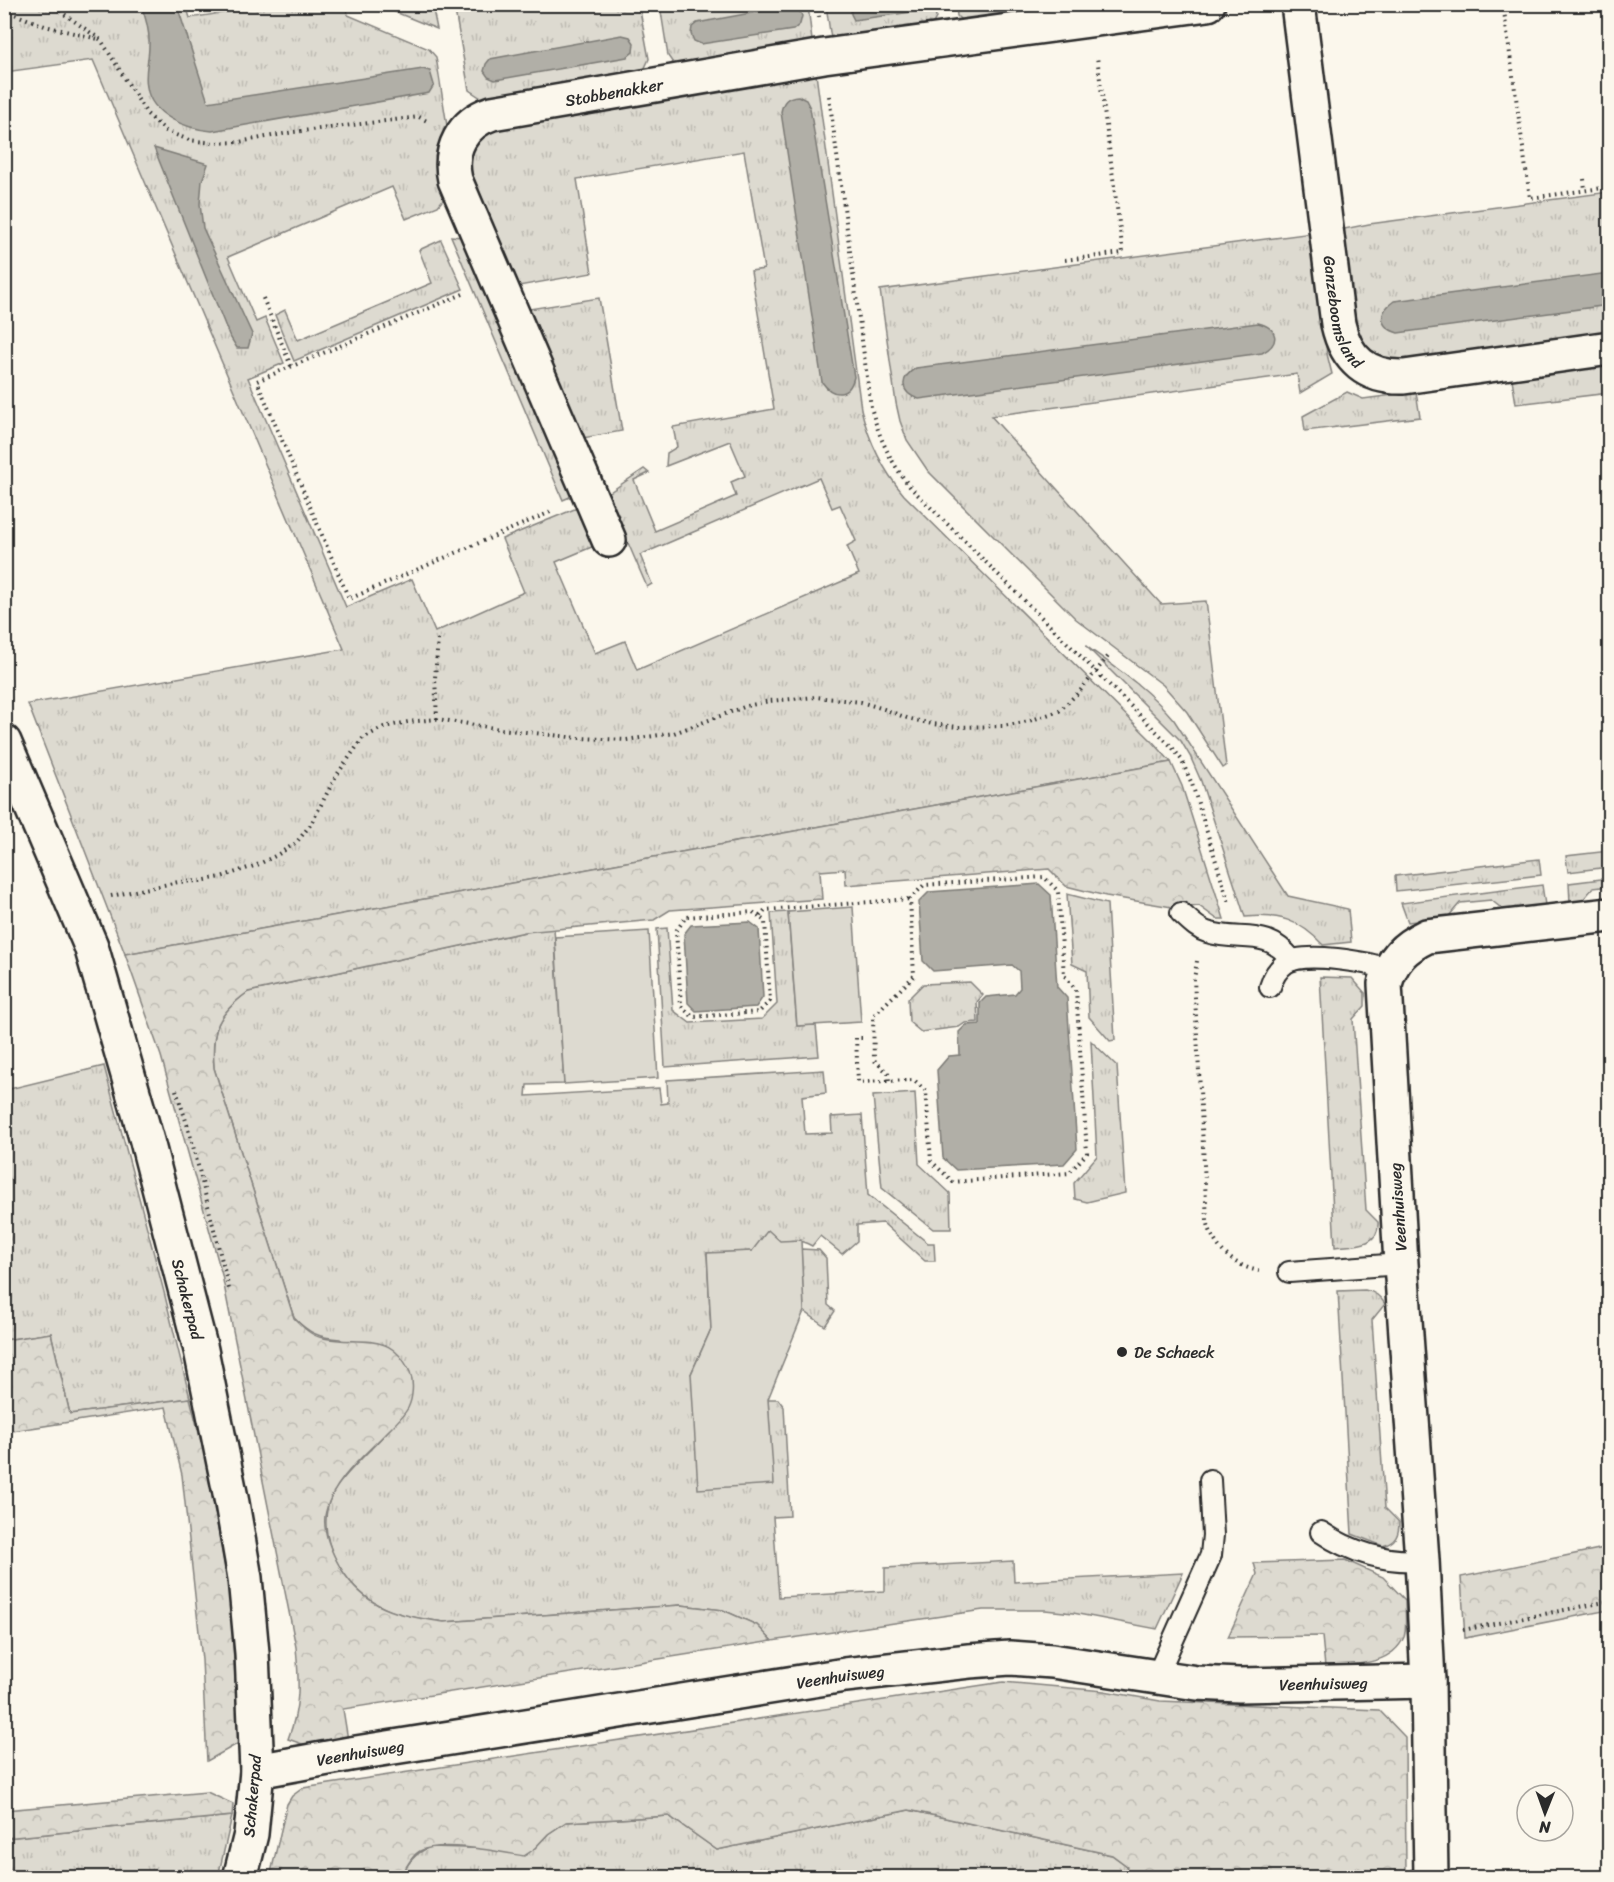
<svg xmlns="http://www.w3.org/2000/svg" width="1614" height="1882" viewBox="0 0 1614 1882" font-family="Sriracha,sans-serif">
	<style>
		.grass { fill: url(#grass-tufts); stroke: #84827e; stroke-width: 1.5 }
		.forest { fill: url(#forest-crowns); stroke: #84827e; stroke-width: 1.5 }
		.green { fill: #dddad0; stroke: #84827e; stroke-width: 1.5 }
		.water { fill: #b1afa7; stroke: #7b7a75; stroke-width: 1.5 }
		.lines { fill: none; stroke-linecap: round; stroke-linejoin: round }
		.service-casing { stroke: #2b2b2b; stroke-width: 24 }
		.minor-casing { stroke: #2b2b2b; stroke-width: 38 }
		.path { stroke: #2b2b2b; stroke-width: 4; stroke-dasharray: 1.5 4.5; stroke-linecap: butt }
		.service { stroke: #fbf7ec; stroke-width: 20 }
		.minor { stroke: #fbf7ec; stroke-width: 33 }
		.poi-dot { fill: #2b2b2b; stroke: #fbf7ec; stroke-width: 2 }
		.labels { text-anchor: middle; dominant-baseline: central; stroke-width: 5; stroke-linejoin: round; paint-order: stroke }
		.street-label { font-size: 16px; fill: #2b2b2b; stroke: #fbf7ec }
		.poi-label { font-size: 16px; fill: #2b2b2b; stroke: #fbf7ec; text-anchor: start }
	</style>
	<defs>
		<pattern id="grass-tufts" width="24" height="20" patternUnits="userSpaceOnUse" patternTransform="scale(1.5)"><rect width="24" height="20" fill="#dddad0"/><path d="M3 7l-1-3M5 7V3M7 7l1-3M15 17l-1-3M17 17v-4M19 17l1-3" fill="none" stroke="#bebbb3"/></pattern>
		<pattern id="forest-crowns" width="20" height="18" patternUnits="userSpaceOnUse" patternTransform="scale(1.5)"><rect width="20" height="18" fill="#dddad0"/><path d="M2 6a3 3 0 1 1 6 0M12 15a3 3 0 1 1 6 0" fill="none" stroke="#bebbb3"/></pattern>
	</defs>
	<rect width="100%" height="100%" fill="#fbf7ec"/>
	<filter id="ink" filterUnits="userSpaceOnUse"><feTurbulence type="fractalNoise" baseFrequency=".0167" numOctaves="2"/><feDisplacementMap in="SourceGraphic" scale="12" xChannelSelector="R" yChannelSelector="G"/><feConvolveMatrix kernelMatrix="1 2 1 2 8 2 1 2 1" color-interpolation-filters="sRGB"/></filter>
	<g filter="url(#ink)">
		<!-- grass -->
		<g class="grass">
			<path d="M4,5H186L190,18L272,5H346L348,15L429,49L436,57L447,126L436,152V173L445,197L438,206L406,219L392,187L228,257L256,322L265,318L284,363L248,378L346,607L412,579L435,632L524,592L502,539L577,508L594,546L556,562L595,653L625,641L637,670L859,574L847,546L856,541L840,505L832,508L819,478L640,555L652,584L647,587L607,494L644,469L649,473L634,480L655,531L736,496L731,482L745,476L730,441L666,466L667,453L677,447L673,427L774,409L751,271L764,269L744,151L577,179L592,273L519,286L472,174C468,154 476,138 495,129L816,74L861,409C869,442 882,469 904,495L1153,742L1171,762L125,954L28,704L344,649L93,60L5,72Z"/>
			<path d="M378,5H432L437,29Z"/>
			<path d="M454,5H639L649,59L643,72L484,100L469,90Z"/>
			<path d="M660,5H808L812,41L675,66L668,56Z"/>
			<path d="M826,5H935L936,18L932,25L831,39Z"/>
			<path d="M956,5H1090L963,22L957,16Z"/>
			<path d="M1609,192V333L1396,362C1384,357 1374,354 1365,344C1351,326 1347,255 1344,229L1369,224Z"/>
			<path d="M1312,233L1327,354L1332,374L1300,393L1297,374L991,416L1161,604L1206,601L1226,766L1223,768L1187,712L1163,685L1076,619L928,471L907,440L900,421L896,403L880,290Z"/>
			<path d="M451,236L462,237L572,496L563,500Z"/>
			<path d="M441,240L463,289L294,361L275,315L285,310L298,340L432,283L419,250Z"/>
			<path d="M599,298L622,431L583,438L529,309Z"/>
			<path d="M1609,365V393L1516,404L1512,379Z"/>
			<path d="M1347,392L1363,399L1416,392L1420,417L1305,431L1303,416Z"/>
			<path d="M1086,646C1118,669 1149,690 1174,720L1288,896L1348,909L1351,942L1323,945C1299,919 1279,914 1245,917L1201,781L1190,756L1181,741Z"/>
			<path d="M1609,851V867L1568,872L1566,856Z"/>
			<path d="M1539,859L1541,875L1396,891L1395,876Z"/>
			<path d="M1609,878V886L1593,888L1581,902L1570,903L1569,883Z"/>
			<path d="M1542,885L1545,905L1505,911L1491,900L1460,903L1448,917L1408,922L1401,903Z"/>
			<path d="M1067,894L1107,904L1115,1040L1110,1041L1089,1017L1087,971L1072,964Z"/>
			<path d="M788,912L797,1026L816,1025L819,1056L665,1067L657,929L667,928L673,1010L690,1023L762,1019L777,1004L771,913Z"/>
			<path d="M554,928L564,1084L527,1085L526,1096L659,1088L661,1104L668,1103L667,1080L824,1070L826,1093L802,1096L805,1134L832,1133L831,1117L862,1115L868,1195L928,1243H934L935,1261H925L883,1223L857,1225V1241L842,1254L820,1236L812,1246C788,1233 774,1247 751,1251C737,1253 721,1252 707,1253L711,1329L691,1374L773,1484L768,1399H778L784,1407L790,1516L773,1517L779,1597L885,1591V1568L1013,1561L1014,1582L1183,1573L1157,1629L1073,1613L1045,1610H983L772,1641L757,1625L723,1610L681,1605L444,1622C423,1619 401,1617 382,1607C344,1589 311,1534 333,1493C340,1480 352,1469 362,1458C378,1442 394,1425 408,1407L340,1339C319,1338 309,1333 294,1318L214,1068C211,1030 217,1015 248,992L525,932Z"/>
			<path d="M1320,977L1352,978L1365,993V1006L1353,1019L1366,1210L1378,1222C1380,1247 1354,1245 1335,1247Z"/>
			<path d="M970,982L983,995L977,1002L978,1022L965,1023L959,1027L921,1032L909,1022L908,999L923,984Z"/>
			<path d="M1091,1041L1117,1066L1125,1193L1087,1202L1075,1199L1074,1183L1097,1156Z"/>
			<path d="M104,1066L164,1292L190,1398L70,1414L51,1333L5,1340V1090Z"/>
			<path d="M915,1093L919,1164L950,1193L951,1229H933L882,1188L873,1096Z"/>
			<path d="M801,1249L819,1250L826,1258L828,1305L835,1311L825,1326L804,1311Z"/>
			<path d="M1365,1290C1375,1292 1380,1296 1385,1304L1372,1320L1385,1508L1399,1522C1399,1535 1396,1542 1383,1546L1352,1534L1338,1291Z"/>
			<path d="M909,1810L1112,1855L1127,1866L1124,1878H401C407,1863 415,1853 430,1847L533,1850L548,1834L566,1822L669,1816L717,1850Z"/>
			<path d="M232,1816L218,1877L5,1878V1838Z"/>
		</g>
		<!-- forest -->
		<g class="forest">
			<path d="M1171,762L1182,786L1224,919H1217L1199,906L1178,908L1106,896L1066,886L1049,869L846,885L845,869L820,871L822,899L670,910L654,920L525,932L248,992C217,1014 211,1030 214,1068L294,1318C303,1327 311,1336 323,1338C360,1346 390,1329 410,1372C414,1382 413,1398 408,1408C403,1417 394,1425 387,1432C365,1455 334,1479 326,1511C321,1529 331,1551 340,1567C366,1610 398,1615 444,1622L681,1605L723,1610L757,1625L772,1641L343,1709L348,1740L302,1744L288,1739C301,1706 299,1681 296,1647L222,1275L161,1056L125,954Z"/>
			<path d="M51,1333L70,1414L190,1398L204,1453L230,1594L239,1743L207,1761L202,1660L182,1475L166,1407L5,1432V1340Z"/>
			<path d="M1609,1547V1610L1465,1638L1461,1577Z"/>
			<path d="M1345,1560L1383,1577L1405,1600C1405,1610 1407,1628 1404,1637C1391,1667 1351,1664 1325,1667L1322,1636L1228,1637L1257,1574L1254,1563Z"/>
			<path d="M1003,1682L1104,1691L1160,1701L1379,1710L1405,1737L1406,1877H1124L1127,1866L1112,1855L909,1810L717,1850L669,1816L566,1822L548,1834L533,1850L524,1856C500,1852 440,1840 420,1851C411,1856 405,1869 401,1877H270L287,1804L292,1796L303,1788Z"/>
			<path d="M207,1792L233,1804L232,1816L5,1838V1810Z"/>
		</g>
		<!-- green -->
		<g class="green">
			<path d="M853,907L861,1022L797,1026L788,912Z"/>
			<path d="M649,931L658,1078L564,1084L555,937Z"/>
			<path d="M768,1230L780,1241L801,1240L804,1311L768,1399L774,1484L698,1489L691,1374L711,1329L707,1253L752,1251Z"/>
		</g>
		<!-- water -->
		<g class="water">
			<path d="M141,5H177L208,102L423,69L430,71L434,85L429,93L212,131C187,129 151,116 147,87C144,73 149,60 149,46C150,31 146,18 141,5Z"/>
			<path d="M854,5V4L931,5L926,10L854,20L851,14V7Z"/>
			<path d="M789,6L798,8L802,16L800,24L793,30L701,44L694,41L691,34L692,27L697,23Z"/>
			<path d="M622,35L630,37L634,43L633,52L627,57L495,80L488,77L484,71L486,64L490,59Z"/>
			<path d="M798,96L806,100L810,108L854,377C849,397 833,398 822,382L781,112C783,101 787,97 798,96Z"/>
			<path d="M154,148L208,164L202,181L200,204L203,228L252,334L248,348H237L229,335Z"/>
			<path d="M1609,273V305L1398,333C1378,327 1378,312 1394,301Z"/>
			<path d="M1258,323C1278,328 1281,343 1262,353L919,399C900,393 899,378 916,368Z"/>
			<path d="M1039,884L1051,895L1057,987L1067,998L1077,1149L1064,1164L956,1170L943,1158L937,1070L949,1056L960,1055L959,1032L966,1025L980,1024V1003L986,997L1015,994L1020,988L1019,971L1012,965L933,971L923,961L919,902L929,892Z"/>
			<path d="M750,922L759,929L763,997L756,1007L696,1011L688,1003L684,934L691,925Z"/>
		</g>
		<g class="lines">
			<!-- service casing -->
			<g class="service-casing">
				<g id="service">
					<path d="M1181,913C1189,920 1197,929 1207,932C1242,943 1265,926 1292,960"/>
					<path d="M1270,987C1273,977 1277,969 1286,963C1304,951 1369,962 1389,970"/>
					<path d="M1289,1272L1401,1264"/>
					<path d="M1321,1532C1350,1552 1387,1563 1422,1560"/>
					<path d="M1156,1678L1211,1555L1213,1535L1210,1480"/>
				</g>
			</g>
			<!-- minor casing -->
			<g class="minor-casing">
				<g id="minor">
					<path id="s1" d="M1298,4L1338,324C1346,360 1367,378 1404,377L1610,348"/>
					<path id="s2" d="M609,540L455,180C448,150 462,123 492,113L824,56L1208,4"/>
					<path id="s3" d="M4,742L91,946L147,1141L201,1350L232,1503L245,1578L252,1653L257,1771L251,1834L240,1878"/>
					<path id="s4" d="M257,1771L350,1754L845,1675L969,1661L1010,1658L1052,1661L1197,1683L1239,1685L1428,1681"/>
					<path d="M1431,1878L1428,1681L1422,1560L1401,1264L1385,984C1392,959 1404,947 1427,936L1610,915"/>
				</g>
			</g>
			<!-- path -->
			<g class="path">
				<path d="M50,4L101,40L147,114L166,131L189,140L214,143L239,142L294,132L419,117L427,121"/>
				<path d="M817,4L819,17"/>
				<path d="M1503,4L1530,198L1610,187"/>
				<path d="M4,8L15,4"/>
				<path d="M4,10L45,26L98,39"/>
				<path d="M829,96L871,407C879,438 891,463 911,488L1172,747L1181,759L1192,784L1229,903"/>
				<path d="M1584,179L1585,190"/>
				<path d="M1065,260L1123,253L1097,57"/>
				<path d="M463,294L257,381L349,599L553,511"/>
				<path d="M263,298L291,366"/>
				<path d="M437,719L435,678L438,639"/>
				<path d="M111,896L178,882L200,881L221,877L257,865L277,855L296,843L311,824L336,776L363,738L384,727L408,722L437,719L500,729L578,738L626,740L674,733L747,706L769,701L816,697L861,702L884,709L907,718L932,724L958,727L1003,726L1029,721L1059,711L1080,691L1110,654"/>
				<path d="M759,917L753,912L686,917L676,931L681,1006L693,1017L759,1012L770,1001L765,921L759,917L765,910L910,899"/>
				<path d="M1197,961L1194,979L1207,1220C1213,1247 1231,1265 1259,1271"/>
				<path d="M862,1038H856L858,1082L914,1080L926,1091L931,1161L953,1182L1069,1173L1087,1153L1076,990L1064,975L1058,891L1044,877L924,885L910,899L914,976L873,1016L874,1060L888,1073L889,1081"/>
				<path d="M176,1090L189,1130L229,1289"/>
				<path d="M1463,1630L1610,1601"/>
			</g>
			<!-- service -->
			<use href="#service" class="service"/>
			<!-- minor -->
			<use href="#minor" class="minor"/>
		</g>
	</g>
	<!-- markers -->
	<circle class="poi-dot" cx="1122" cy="1352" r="6"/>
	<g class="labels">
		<!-- street labels -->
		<g class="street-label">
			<text stroke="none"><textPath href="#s2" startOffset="600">Stobbenakker</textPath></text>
			<text stroke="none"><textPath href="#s1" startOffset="312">Ganzeboomsland</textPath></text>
			<text transform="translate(1398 1207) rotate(-94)">Veenhuisweg</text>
			<text stroke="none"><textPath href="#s3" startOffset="588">Schakerpad</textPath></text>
			<text stroke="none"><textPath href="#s4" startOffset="591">Veenhuisweg</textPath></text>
			<text stroke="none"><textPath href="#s4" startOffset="1077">Veenhuisweg</textPath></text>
			<text stroke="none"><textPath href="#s4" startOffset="105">Veenhuisweg</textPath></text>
			<text transform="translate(252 1796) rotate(-85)">Schakerpad</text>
		</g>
		<!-- poi labels -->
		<g class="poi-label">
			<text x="1134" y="1352">De Schaeck</text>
		</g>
	</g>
	<!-- margin -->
	<rect width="1614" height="1882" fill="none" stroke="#fbf7ec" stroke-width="24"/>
	<rect x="12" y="12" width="1590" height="1858" fill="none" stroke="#2b2b2b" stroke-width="2" filter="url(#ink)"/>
	<!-- north arrow -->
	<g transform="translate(1545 1813) rotate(181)"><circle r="28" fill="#fbf7ec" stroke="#a8a59f" stroke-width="1.5"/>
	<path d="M0-4.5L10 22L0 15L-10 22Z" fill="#2b2b2b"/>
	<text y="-9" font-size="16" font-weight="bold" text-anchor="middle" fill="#2b2b2b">N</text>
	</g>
</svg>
